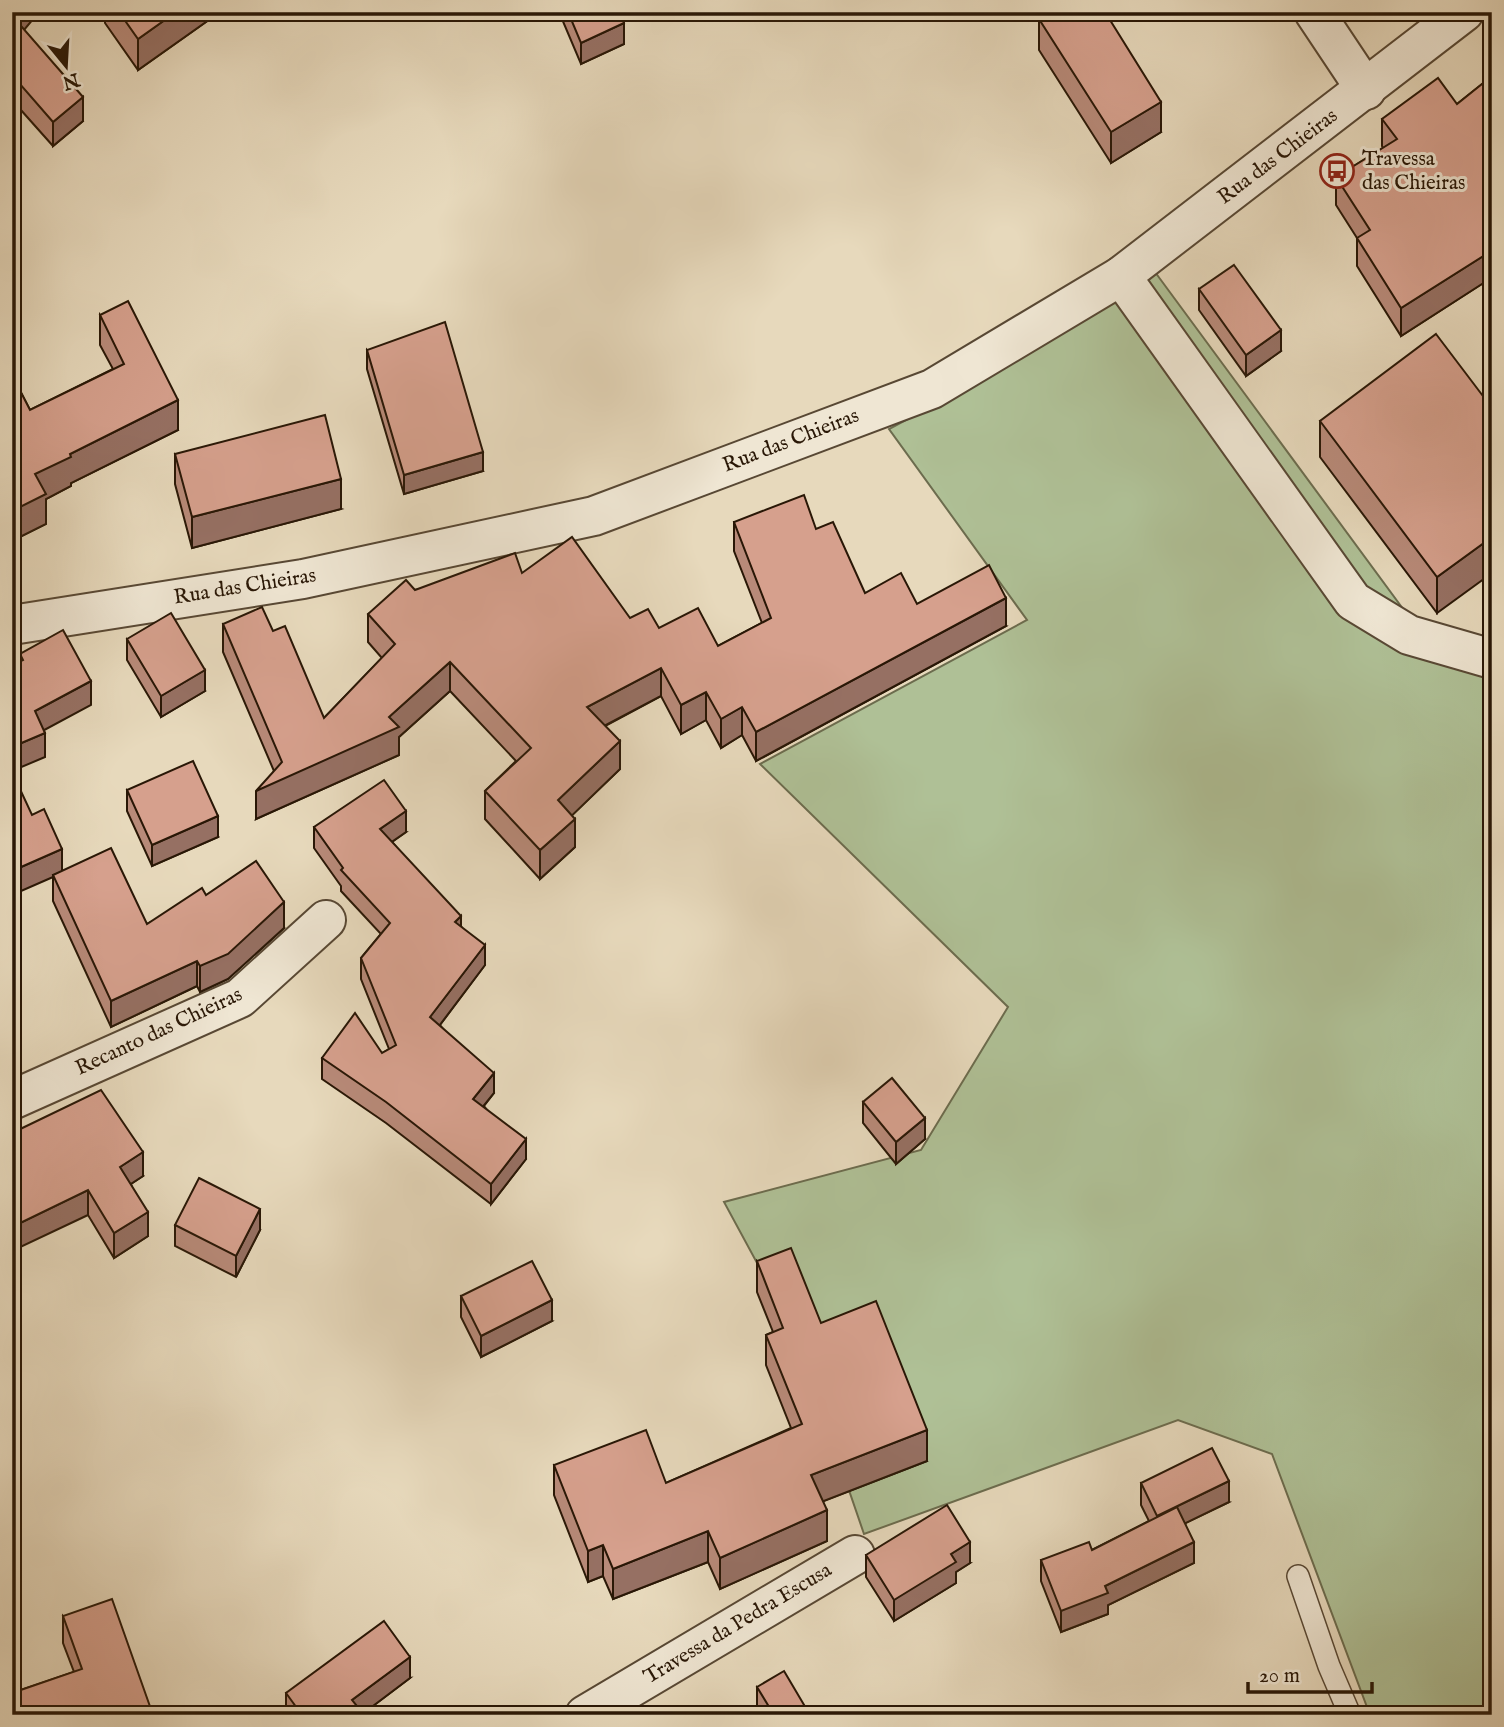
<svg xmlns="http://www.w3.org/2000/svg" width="1504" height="1727" viewBox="0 0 1504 1727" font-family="'IM FELL English',serif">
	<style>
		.green { fill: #afc096; stroke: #6c6c4e; stroke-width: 2 }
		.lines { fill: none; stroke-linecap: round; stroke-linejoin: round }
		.service-casing { stroke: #584834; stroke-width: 24 }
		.minor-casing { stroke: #584834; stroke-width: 42 }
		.service { stroke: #efe6d3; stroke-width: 21 }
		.minor { stroke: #efe6d3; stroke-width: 38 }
		.wall { fill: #b88a79; stroke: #291706; stroke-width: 2 }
		.shaded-wall { fill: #967063; stroke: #291706; stroke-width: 2 }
		.building { fill: #d6a08d; stroke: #291706; stroke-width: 2 }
		.labels { text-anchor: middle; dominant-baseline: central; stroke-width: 6; stroke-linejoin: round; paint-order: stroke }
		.street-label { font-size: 21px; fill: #291706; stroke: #efe6d3 }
		.poi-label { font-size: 21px; fill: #291706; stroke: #efe6d3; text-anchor: start }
	</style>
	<rect width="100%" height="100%" fill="#e7d9bc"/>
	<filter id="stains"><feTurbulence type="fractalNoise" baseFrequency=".00286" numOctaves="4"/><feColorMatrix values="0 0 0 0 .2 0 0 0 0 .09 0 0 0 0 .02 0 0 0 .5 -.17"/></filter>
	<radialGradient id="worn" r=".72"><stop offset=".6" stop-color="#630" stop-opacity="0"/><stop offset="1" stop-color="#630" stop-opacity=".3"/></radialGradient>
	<!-- green -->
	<path class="green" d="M1155,272L1423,636L1492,681V1715H1370L1272,1454L1178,1420L864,1534L795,1333L724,1202L921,1150L1008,1007L760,764L1027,620L889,429L1020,359Z"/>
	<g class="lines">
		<!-- service casing -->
		<g class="service-casing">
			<path id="service" d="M1298,1576L1329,1666L1350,1715"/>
		</g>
		<!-- minor casing -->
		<g class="minor-casing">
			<g id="minor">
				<path d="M1314,12L1366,90"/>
				<path d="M1121,276L1353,601L1409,635L1492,659"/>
				<path d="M12,625L303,579L594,516L932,389L1121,276L1464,12"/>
				<path d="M12,1100L240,998L326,920"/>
				<path d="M585,1715L855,1555"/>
			</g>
		</g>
		<!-- service -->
		<use href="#service" class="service"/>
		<!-- minor -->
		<use href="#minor" class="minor"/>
	</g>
	<!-- wall -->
	<g class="wall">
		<path d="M12,12L83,121L53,146L12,100Z"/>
		<path d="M105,12H220L138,70L105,23Z"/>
		<path d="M559,12H620L624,44L581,64Z"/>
		<path d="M1039,19L1161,132L1111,163L1039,50Z"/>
		<path d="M1492,76V296L1485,282L1401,336L1357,266V238L1336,205V177L1383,148L1382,146V119L1457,104Z"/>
		<path d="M1199,289L1281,351L1246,376L1199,310Z"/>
		<path d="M100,315L178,430L71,483V486L46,499V524L12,541V375L30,410L113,369L100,345Z"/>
		<path d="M367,350L483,471L404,494L367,369Z"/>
		<path d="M1492,408L1437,613L1320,457V421Z"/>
		<path d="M175,454L341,509L192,548L175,484Z"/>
		<path d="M734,522L816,529L865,593L917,604L1006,626L756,761L742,735L721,748L706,720L681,734L661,696L605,726L620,769L572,815L575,847L540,879L485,819V791L516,761L450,691L399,737V755L256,819L274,771L223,652V624L273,631L324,718L382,658L368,642V614L415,590L522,573L630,618L659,628L718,646L762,623L734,551Z"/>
		<path d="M127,639L205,691L161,717L127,660Z"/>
		<path d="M127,790L218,837L152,866L127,811Z"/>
		<path d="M32,815L62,870L147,924L206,895L284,928L228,979L200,992L197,986L111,1027L53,901V877Z"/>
		<path d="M314,827L406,832L392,842L461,926L485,965L440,1025L494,1093L484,1106L526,1159L491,1204L386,1123L322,1079V1058L382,1053L389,1049L361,979V958L381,934L341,891V886L314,848Z"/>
		<path d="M863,1102L925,1139L896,1164L863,1123Z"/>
		<path d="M12,1133L143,1176L131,1184L148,1236L114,1258L88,1215Z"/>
		<path d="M175,1225L260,1230L236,1277L175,1246Z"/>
		<path d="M757,1261L821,1323L927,1461L823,1501L827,1541L720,1589L708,1562L613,1599L603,1576L588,1582L554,1495V1465L666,1483L791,1428L766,1365V1335L773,1332L757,1292Z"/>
		<path d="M461,1296L552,1321L481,1357L461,1317Z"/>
		<path d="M1141,1483L1229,1502L1185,1523L1194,1563L1108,1605V1614L1061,1632L1041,1581V1560L1092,1550L1149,1521L1141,1505Z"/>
		<path d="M866,1555L970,1563L956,1572V1583L894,1621L866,1577Z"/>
		<path d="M63,1616L153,1715H12V1693L74,1672L63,1643Z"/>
		<path d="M410,1678L361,1715L286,1714V1693Z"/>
		<path d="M757,1687L810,1715H761L757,1708Z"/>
	</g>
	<!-- shaded-wall -->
	<g class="shaded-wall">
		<path d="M19,12H39L14,42V18Z"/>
		<path d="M176,12H220L138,70V39Z"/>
		<path d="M1139,12H1148L1139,17Z"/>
		<path d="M624,23V44L581,64V43Z"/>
		<path d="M83,97V121L53,146V122Z"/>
		<path d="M1161,102V132L1111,163V132Z"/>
		<path d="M1485,255V282L1401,336V308Z"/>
		<path d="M1281,330V351L1246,376V355Z"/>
		<path d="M178,400V430L71,483V486L46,499V524L12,541V511L35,474L70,454Z"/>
		<path d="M483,452V471L404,494V475Z"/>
		<path d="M341,479V509L192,548V517Z"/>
		<path d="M1492,537V573L1437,613V577Z"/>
		<path d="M1006,598V626L756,761V732Z"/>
		<path d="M450,662V691L399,737V755L256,819V791L389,717Z"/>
		<path d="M661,668V696L587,735V707Z"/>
		<path d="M205,670V691L161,717V696Z"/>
		<path d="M91,681V705L35,735V711Z"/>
		<path d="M706,692V720L681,734V705Z"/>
		<path d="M742,707V735L721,748V719Z"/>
		<path d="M45,733V757L12,771V747Z"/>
		<path d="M620,741V769L558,829V800Z"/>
		<path d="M406,811V832L380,850V829Z"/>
		<path d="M218,816V837L152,866V845Z"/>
		<path d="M575,819V847L540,879V850Z"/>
		<path d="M62,849V873L53,875V877L12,895V871Z"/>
		<path d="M284,902V928L228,979L200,992V966Z"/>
		<path d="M461,916V937L455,922Z"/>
		<path d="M485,945V965L430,1038V1017Z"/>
		<path d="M197,961V986L111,1027V1001Z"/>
		<path d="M494,1073V1093L473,1119V1099Z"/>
		<path d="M925,1118V1139L896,1164V1142Z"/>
		<path d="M526,1139V1159L491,1204V1184Z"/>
		<path d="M143,1152V1176L120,1191V1167Z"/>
		<path d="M88,1190V1215L12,1251V1227Z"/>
		<path d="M260,1209V1230L236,1277V1256Z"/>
		<path d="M148,1212V1236L114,1258V1233Z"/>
		<path d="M552,1300V1321L481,1357V1336Z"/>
		<path d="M927,1430V1461L811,1506V1475Z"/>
		<path d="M1229,1481V1502L1157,1537V1516Z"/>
		<path d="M827,1510V1541L720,1589V1558Z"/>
		<path d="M708,1531V1562L613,1599V1569Z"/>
		<path d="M970,1542V1563L956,1572V1583L894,1621V1600L951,1554Z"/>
		<path d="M1194,1542V1563L1108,1605V1614L1061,1632V1611L1105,1586Z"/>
		<path d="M603,1545V1576L588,1582V1551Z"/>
		<path d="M410,1657V1678L361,1715H345L352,1700Z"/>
	</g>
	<!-- building -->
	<g class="building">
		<path d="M12,12H19L14,18L83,97L53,122L12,75Z"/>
		<path d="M119,12H176L138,39Z"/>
		<path d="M568,12H620L624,23L581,43Z"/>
		<path d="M1051,12H1105L1161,102L1111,132L1039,19Z"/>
		<path d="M1492,76V268L1485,255L1401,308L1357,238L1370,230L1336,177L1397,139L1382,119L1438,78L1457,104Z"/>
		<path d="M1234,265L1281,330L1246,355L1199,289Z"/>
		<path d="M128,301L178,400L70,454L71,457L35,474L46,494L12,511V375L30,410L124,364L100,315Z"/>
		<path d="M445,322L483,452L404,475L367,350Z"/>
		<path d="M1436,334L1492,408V537L1437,577L1320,421Z"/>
		<path d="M325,415L341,479L192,517L175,454Z"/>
		<path d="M804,495L816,529L833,522L865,593L901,573L917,604L989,565L1006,598L756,732L742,707L721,719L706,692L681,705L661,668L587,707L620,741L558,800L575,819L540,850L485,791L531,748L450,662L389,717L399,727L256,791L282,762L223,624L262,607L273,631L285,626L324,718L395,644L368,614L406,580L415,590L515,553L522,573L572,537L630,618L648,609L659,628L698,608L718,646L771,618L734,522Z"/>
		<path d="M171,613L205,670L161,696L127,639Z"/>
		<path d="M63,630L91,681L35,711L45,733L12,747V665L23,660L20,654Z"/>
		<path d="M193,761L218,816L152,845L127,790Z"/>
		<path d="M12,772L32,815L44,809L62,849L12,871Z"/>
		<path d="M384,780L406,811L380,829L461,916L455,922L485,945L430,1017L494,1073L473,1099L526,1139L491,1184L386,1102L322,1058L355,1013L382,1053L396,1045L361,958L390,923L341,870L343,868L314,827Z"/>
		<path d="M111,848L147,924L202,888L206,895L256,861L284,902L228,954L200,966L197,961L111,1001L53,875Z"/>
		<path d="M892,1078L925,1118L896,1142L863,1102Z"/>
		<path d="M101,1090L143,1152L120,1167L148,1212L114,1233L88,1190L12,1227V1133Z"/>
		<path d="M199,1178L260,1209L236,1256L175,1225Z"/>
		<path d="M791,1248L821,1323L876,1301L927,1430L811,1475L827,1510L720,1558L708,1531L613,1569L603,1545L588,1551L554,1465L646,1430L666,1483L802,1424L766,1335L783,1328L757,1261Z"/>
		<path d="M532,1261L552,1300L481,1336L461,1296Z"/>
		<path d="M1212,1448L1229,1481L1157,1516L1141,1483Z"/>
		<path d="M947,1505L970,1542L951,1554L956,1562L894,1600L866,1555Z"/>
		<path d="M1177,1507L1194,1542L1105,1586L1108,1593L1061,1611L1041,1560L1089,1542L1092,1550Z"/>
		<path d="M112,1599L153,1715H19L12,1693L82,1669L63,1616Z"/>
		<path d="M384,1621L410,1657L352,1700L357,1706L345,1715H302L286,1693Z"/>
		<path d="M784,1671L810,1715H774L757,1687Z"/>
	</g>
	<!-- icons -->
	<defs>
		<g id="bus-ring" transform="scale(1.75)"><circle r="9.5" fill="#efe6d3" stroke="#8f2418" stroke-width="1.5"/><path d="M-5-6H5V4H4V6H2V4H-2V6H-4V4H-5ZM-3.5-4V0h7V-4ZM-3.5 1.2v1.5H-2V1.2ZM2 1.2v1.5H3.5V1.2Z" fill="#8f2418"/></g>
	</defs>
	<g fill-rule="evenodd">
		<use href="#bus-ring" x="1337" y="171"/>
	</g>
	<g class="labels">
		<!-- street labels -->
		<g class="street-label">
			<text transform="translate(1278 157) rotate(-37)">Rua das Chieiras</text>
			<text transform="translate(791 441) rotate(-21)">Rua das Chieiras</text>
			<text transform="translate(245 587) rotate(-9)">Rua das Chieiras</text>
			<text transform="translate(159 1032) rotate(-25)">Recanto das Chieiras</text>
			<text transform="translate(738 1624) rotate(-31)">Travessa da Pedra Escusa</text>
		</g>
		<!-- poi labels -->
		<g class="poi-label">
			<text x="1362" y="159">Travessa<tspan x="1362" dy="24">das Chieiras</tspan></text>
		</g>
	</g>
	<!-- margin -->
	<rect width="1504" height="1727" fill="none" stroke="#e7d9bc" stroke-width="42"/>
	<rect x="14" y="14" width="1476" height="1699" fill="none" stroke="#291706" stroke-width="3.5"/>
	<rect x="21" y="21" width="1462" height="1685" fill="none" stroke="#291706" stroke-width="2"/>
	<!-- north arrow -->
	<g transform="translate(66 66) rotate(162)" stroke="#efe6d3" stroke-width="5" paint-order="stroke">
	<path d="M0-5L12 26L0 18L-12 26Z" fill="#291706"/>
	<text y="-10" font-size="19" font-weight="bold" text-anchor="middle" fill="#291706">N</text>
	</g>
	<!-- scale -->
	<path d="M1248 1682v10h124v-10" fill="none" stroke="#291706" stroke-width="3.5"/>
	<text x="1259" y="1682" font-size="21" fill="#291706" stroke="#efe6d3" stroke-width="5" paint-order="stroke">20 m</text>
	<rect width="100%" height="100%" filter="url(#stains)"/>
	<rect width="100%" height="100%" fill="url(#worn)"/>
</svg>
